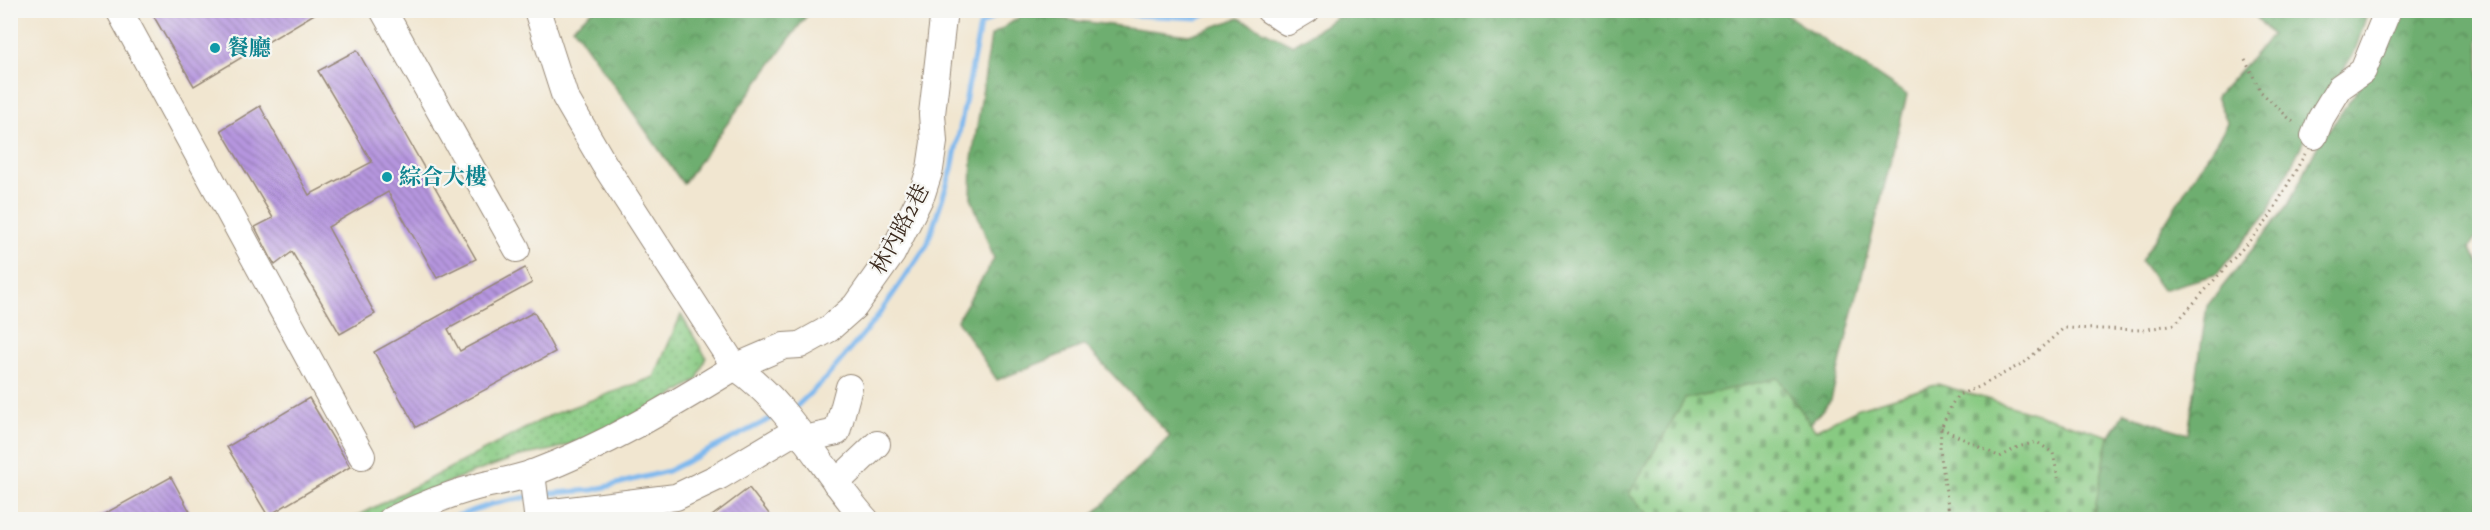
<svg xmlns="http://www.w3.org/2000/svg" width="2490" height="530" viewBox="0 0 2490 530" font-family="Alegreya,'Noto Serif TC',serif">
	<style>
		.forest { fill: url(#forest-crowns); stroke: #546c47; stroke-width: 1.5 }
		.cemetery { fill: url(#cemetery-stones); stroke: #627a50; stroke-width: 1.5 }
		.park { fill: url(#park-dots); stroke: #627a50; stroke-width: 1.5 }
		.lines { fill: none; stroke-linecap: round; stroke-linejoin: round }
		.stream { stroke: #7db8ee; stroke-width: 5 }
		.building { fill: url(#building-back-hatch) }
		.minor-casing { stroke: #968877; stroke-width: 28 }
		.path { stroke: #968877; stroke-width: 3; stroke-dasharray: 1.5 4.5; stroke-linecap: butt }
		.minor { stroke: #fff; stroke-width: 26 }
		.culture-dot { fill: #0f9aa8; stroke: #f6f6f2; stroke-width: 2 }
		.labels { text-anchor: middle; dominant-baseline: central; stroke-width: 4.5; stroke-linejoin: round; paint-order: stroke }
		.culture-label { font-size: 22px; font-weight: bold; fill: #0d838f; stroke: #f6f6f2; text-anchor: start }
		.street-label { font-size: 22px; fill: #3b2a1e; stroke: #f6f6f2 }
	</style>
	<defs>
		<pattern id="forest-crowns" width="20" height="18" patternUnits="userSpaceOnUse" patternTransform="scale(1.5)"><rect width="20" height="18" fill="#6eae70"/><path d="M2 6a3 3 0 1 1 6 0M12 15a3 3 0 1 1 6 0" fill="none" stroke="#5c8e5b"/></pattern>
		<pattern id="cemetery-stones" width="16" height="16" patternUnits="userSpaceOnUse" patternTransform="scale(1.5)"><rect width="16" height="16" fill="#88ca82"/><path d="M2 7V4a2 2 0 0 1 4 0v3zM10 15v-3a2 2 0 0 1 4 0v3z" fill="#70a46a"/></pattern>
		<pattern id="park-dots" width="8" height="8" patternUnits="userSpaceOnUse" patternTransform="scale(1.5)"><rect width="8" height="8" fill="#88ca82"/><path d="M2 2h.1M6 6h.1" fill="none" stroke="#70a46a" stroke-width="1.8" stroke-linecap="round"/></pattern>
		<pattern id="building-back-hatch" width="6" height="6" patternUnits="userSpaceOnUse" patternTransform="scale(1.5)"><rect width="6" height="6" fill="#b696df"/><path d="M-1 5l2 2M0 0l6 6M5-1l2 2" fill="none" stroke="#957bb4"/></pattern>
	</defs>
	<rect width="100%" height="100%" fill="#f6f6f2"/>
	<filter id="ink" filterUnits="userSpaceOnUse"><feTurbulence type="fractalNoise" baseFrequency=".0167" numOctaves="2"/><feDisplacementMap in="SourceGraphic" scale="12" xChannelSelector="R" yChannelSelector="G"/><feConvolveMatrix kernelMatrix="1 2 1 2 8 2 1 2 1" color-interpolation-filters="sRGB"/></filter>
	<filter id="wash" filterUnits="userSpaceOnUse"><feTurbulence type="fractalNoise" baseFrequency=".008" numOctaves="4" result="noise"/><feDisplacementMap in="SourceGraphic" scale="24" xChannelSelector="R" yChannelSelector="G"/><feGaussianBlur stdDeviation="1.35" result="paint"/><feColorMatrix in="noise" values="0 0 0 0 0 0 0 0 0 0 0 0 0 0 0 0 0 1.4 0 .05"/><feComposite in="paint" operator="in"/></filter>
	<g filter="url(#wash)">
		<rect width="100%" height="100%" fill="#f1e6d0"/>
		<!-- forest -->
		<g class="forest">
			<path d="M594,10H810V11L683,184L573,27Z"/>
			<path d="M1347,11H1781L1907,95L1831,400L1727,519H1089L1170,436L1085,345L997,380L957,320L994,259L971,197L972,159L991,36L1024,14L1189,35L1239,18L1293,45Z"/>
			<path d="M2251,11H2368L2355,51L2322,105L2267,213L2217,274L2162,290L2141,261L2228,123L2216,97L2272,35Z"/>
			<path d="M2399,11H2479L2480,232L2469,248L2480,265L2479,519L2060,520L2124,413L2188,434L2207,306L2288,205L2318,145L2377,63Z"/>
		</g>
		<!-- cemetery -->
		<path class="cemetery" d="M1778,378L1815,430L1859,408L1938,384L2109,436L2093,519H1653L1629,494L1685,399Z"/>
		<!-- park -->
		<path class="park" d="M681,315L706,357L697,380L623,427L552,450L520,456L458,478L404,502L375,519L350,520L551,415L654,377Z"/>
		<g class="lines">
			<!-- stream -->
			<g class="stream">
				<path d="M1119,10L1133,15L1198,18L1214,10"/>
				<path d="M789,410L797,406L827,377L875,320L927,245L952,169L980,26L1004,10"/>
				<path d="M542,494L593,490L668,471L778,415"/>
				<path d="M445,520L492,504L527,497"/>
			</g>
		</g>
		<g id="blocks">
			<!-- building -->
			<g class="building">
				<path d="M150,10H321L194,86Z"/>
				<path d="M357,50L476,259L437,278L388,192L328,227L375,314L340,334L292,252L275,265L272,260L255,227L273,218L221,130L260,106L309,195L372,162L318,71Z"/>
				<path d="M525,268L532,283L448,329L460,351L534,312L555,352L416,427L374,352Z"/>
				<path d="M309,398L350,467L268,516L227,447Z"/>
				<path d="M171,477L194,519H95Z"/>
				<path d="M749,488L773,519H708Z"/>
			</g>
		</g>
	</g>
	<g filter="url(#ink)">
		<use href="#blocks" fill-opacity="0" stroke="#968877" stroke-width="1.5"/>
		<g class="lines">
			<!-- minor casing -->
			<g class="minor-casing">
				<g id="minor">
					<path d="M119,10L362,456"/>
					<path d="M383,10L517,249"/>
					<path d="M1269,10L1287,22L1307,10"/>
					<path d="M2314,136L2321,118L2340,87L2363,71L2388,10"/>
					<path d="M735,367L784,346L800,345L829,329L855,306L892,254L922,194L930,169L934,142L932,114L944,10"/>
					<path d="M735,367C791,405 821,470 866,520"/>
					<path d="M804,439L837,432L849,387"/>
					<path d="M532,473L537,514L676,497L720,476L797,430"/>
					<path d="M836,483L877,444"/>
					<path d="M391,520C419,506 449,494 480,486C498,482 516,479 533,473C605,446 670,407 735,367L604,164L565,97L537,10"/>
				</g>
			</g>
			<!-- path -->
			<g class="path">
				<path d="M2245,60L2261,92L2295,124"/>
				<path d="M1941,428L2000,457L2018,447L2037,442L2053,453L2058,478"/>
				<path d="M1950,520L1940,450L1941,428L1952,404L1958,395L1979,387L2025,362L2064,328L2143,330L2175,324L2267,221L2305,154"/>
			</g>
			<!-- minor -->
			<use href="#minor" class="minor"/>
		</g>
	</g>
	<!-- markers -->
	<g class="culture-dot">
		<circle cx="215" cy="48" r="6"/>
		<circle cx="387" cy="177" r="6"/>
	</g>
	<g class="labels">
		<!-- culture labels -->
		<g class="culture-label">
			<text x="227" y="48">餐廳</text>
			<text x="399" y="177">綜合大樓</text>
		</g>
		<!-- street labels -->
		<g class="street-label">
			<text transform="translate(900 229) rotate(-62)">林內路2巷</text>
		</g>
	</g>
	<!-- margin -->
	<rect width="2490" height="530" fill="none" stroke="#f6f6f2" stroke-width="36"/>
</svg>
